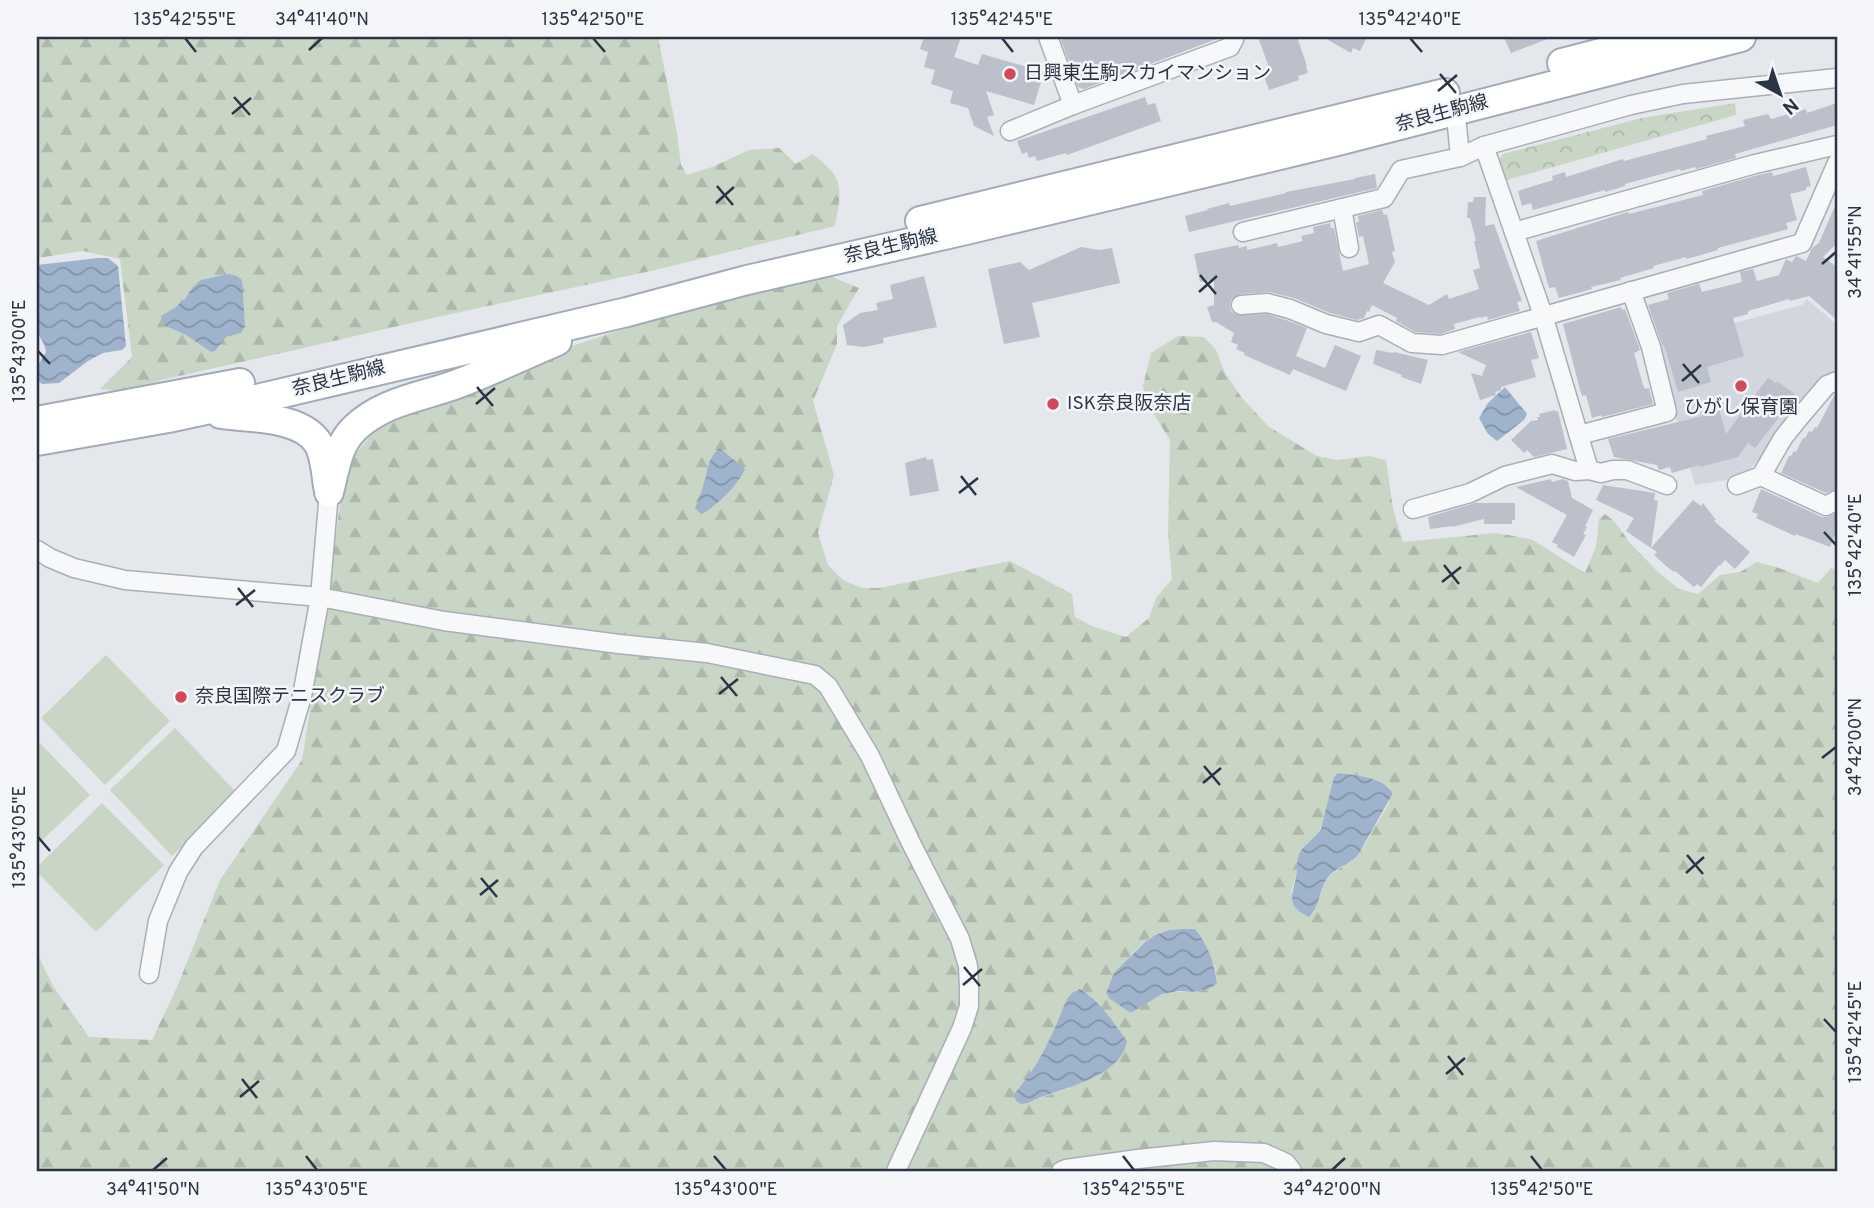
<svg xmlns="http://www.w3.org/2000/svg" width="1874" height="1208" viewBox="0 0 1874 1208" font-family="Overpass,'Noto Sans JP',sans-serif">
	<style>
		.built { fill: #d2d6de }
		.forest { fill: url(#forest-firs); fill-rule: evenodd }
		.park { fill: url(#park-crowns) }
		.garden { fill: #c9d6c5 }
		.water { fill: url(#water-waves) }
		.building { fill: #bbc0ca }
		.lines { fill: none; stroke-linecap: round; stroke-linejoin: round }
		.street-casing { stroke: #a9aeb7; stroke-width: 21 }
		.primary-casing { stroke: #a3abb8; stroke-width: 32 }
		.street { stroke: #f7f8fa; stroke-width: 18 }
		.primary { stroke: #fff; stroke-width: 28 }
		.ticks { fill: none; stroke: #2b3445; stroke-width: 2.5 }
		.poi-dot { fill: #d1495b; stroke: #f4f6f9; stroke-width: 2.5 }
		.labels { text-anchor: middle; dominant-baseline: central; stroke-width: 5; stroke-linejoin: round; paint-order: stroke }
		.poi-label { font-size: 19px; fill: #2b3445; stroke: #f4f6f9; text-anchor: start }
		.street-label { font-size: 19px; fill: #2b3445; stroke: #f4f6f9 }
		.neatline { fill: none; stroke: #2b3445; stroke-width: 2.5 }
		.ticks-label { font-size: 18px; text-anchor: middle; fill: #2b3445 }
	</style>
	<defs>
		<pattern id="forest-firs" width="22" height="20" patternUnits="userSpaceOnUse" patternTransform="scale(1.75)"><rect width="22" height="20" fill="#c9d6c5"/><path d="M5 1l3.5 6h-7zM16 11l3.5 6h-7z" fill="#adb8ab"/></pattern>
		<pattern id="park-crowns" width="20" height="18" patternUnits="userSpaceOnUse" patternTransform="scale(1.75)"><rect width="20" height="18" fill="#c9d6c5"/><path d="M2 6a3 3 0 1 1 6 0M12 15a3 3 0 1 1 6 0" fill="none" stroke="#adb8ab"/></pattern>
		<pattern id="water-waves" width="16" height="10" patternUnits="userSpaceOnUse" patternTransform="scale(1.75)"><rect width="16" height="10" fill="#9fb4cc"/><path d="M0 5q4-4 8 0t8 0" fill="none" stroke="#8293a7"/></pattern>
	</defs>
	<rect width="100%" height="100%" fill="#e4e7ec"/>
	<!-- built -->
	<path class="built" d="M1807,299L1837,325V371L1823,378L1808,394L1773,437L1762,456L1750,469L1733,479L1695,485L1655,344L1802,305Z"/>
	<!-- forest -->
	<g class="forest">
		<path d="M37,37H658L677,133L681,165L687,175L712,167L749,150L779,148L796,164L812,154C845,178 842,188 835,226L655,270L433,318L273,355L161,380L128,391L100,389L132,357L120,259L83,251L37,258Z"/>
		<path d="M820,272L859,288L837,326V344L813,401L834,475L818,533L828,565L843,580L862,588H880L1010,561L1072,594L1075,617L1092,626L1126,637L1149,618L1156,598L1172,579L1168,533L1170,440L1146,401L1143,386L1151,353L1178,336L1204,337L1216,350L1225,373L1242,398L1269,427L1317,456L1337,460L1369,456L1386,460L1393,509L1403,542L1496,533L1531,539L1585,573L1596,547L1599,519L1605,514L1615,522L1630,543L1659,573L1679,589L1698,594L1720,575L1740,572L1757,562L1779,568L1818,583L1831,568L1837,570V1171H37V953L53,986L89,1037L152,1040L177,987L220,880L302,760L324,621L345,467L384,419L465,390L575,345L633,326ZM1334,777L1388,786L1392,792L1389,803L1362,849L1354,859L1333,873L1326,880L1312,915L1291,893L1297,871L1298,857L1301,851L1316,836L1324,822ZM1183,929L1201,937L1215,967L1217,984C1209,988 1201,992 1191,992C1181,992 1173,991 1163,994C1151,998 1141,1008 1129,1012L1110,999L1107,989C1119,971 1135,945 1155,935C1164,930 1173,930 1183,929ZM1084,991L1092,998L1127,1041L1069,1088L1023,1104L1015,1094L1032,1073L1045,1051L1067,999Z"/>
	</g>
	<!-- park -->
	<path class="park" d="M1735,103L1736,115L1507,180L1498,161L1503,154L1642,118Z"/>
	<!-- garden -->
	<g class="garden">
		<path d="M106,655L170,721L105,785L41,718Z"/>
		<path d="M175,728L238,794L172,856L110,790Z"/>
		<path d="M37,740L90,795L37,845Z"/>
		<path d="M102,803L164,865L96,932L37,872V867Z"/>
	</g>
	<!-- water -->
	<g class="water">
		<path d="M98,258H108L118,266L126,346L122,350L103,353L88,361L59,383L42,384L37,380V367L46,352L44,344L37,332V265Z"/>
		<path d="M228,274L237,276L242,280L245,326L241,333L226,337L215,351L211,352L186,335L166,326L162,322L161,316L176,307L185,299L192,288L201,280Z"/>
		<path d="M1505,387L1527,414L1524,420L1497,441L1488,434L1479,418L1488,403Z"/>
		<path d="M718,449H721L745,469C740,483 714,509 701,514L695,508C698,501 701,494 703,486C709,470 705,464 718,449Z"/>
		<path d="M1338,773C1355,775 1382,777 1392,792V795L1358,855C1349,865 1333,868 1326,880C1319,892 1319,907 1309,917C1282,904 1295,892 1297,870C1297,864 1297,860 1299,854C1304,845 1315,838 1321,829L1334,777Z"/>
		<path d="M1183,929H1195C1208,945 1215,964 1217,984L1208,989L1192,992L1179,991L1162,994L1132,1012H1129L1110,999L1106,993L1114,973L1145,942L1155,935L1169,930Z"/>
		<path d="M1080,989C1099,1000 1114,1023 1127,1041C1121,1076 1067,1087 1039,1098C1033,1100 1029,1103 1023,1104C1017,1103 1015,1101 1014,1094C1040,1065 1052,1035 1067,999L1072,993Z"/>
	</g>
	<!-- building -->
	<g class="building">
		<path d="M924,37H961L954,57L978,65L982,54L1044,72L1034,105L986,91L994,115L987,117L994,136L974,126L968,108L950,103L953,91L931,84L935,70L924,67L928,52L920,49Z"/>
		<path d="M1071,37H1222L1084,89L1078,87L1061,40Z"/>
		<path d="M1258,37H1297L1307,66L1306,67L1308,73L1298,76L1299,80L1269,90L1264,76L1271,73Z"/>
		<path d="M1323,37H1367L1360,51L1353,48L1351,53Z"/>
		<path d="M1504,37H1550V38L1511,53Z"/>
		<path d="M1145,97L1148,105L1155,103L1161,121L1067,155L1066,153L1037,161L1035,156L1029,158L1027,152L1022,154L1017,141Z"/>
		<path d="M1837,103V125L1735,154L1736,158L1696,169L1695,167L1681,171L1680,169L1625,184V186L1605,192V190L1533,210L1531,203L1522,206L1518,191L1553,180L1552,176L1565,172L1566,177L1623,159L1624,161L1707,139L1706,136L1745,126L1743,120L1755,117L1768,114L1771,119L1806,109L1807,113Z"/>
		<path d="M1806,167L1811,186L1806,187V190L1790,194L1797,220L1786,223L1788,229L1718,248V250L1694,257L1686,259V257L1653,266L1654,268L1620,278L1621,280L1591,287L1592,289L1559,298L1555,287L1549,288L1536,241L1628,212L1629,214L1703,195L1702,191L1758,175L1772,172L1773,176Z"/>
		<path d="M1375,174L1377,188L1189,232L1185,216L1208,210L1207,209L1229,203L1230,206L1286,193V192L1355,179V178Z"/>
		<path d="M1474,197H1486L1485,226L1494,224L1522,301L1517,302L1520,311L1488,320L1487,316L1481,318L1480,317L1454,324L1455,329L1441,334L1415,332L1396,321L1397,318L1372,305L1369,312L1367,311L1364,318L1357,320L1330,313L1294,298L1269,292L1240,294L1231,300L1230,305L1231,311L1237,315L1266,314L1286,320L1307,328L1296,356L1325,368L1335,345L1361,356L1346,391L1293,369L1290,375L1244,355L1245,353L1236,349L1238,345L1231,342L1234,333L1216,322H1212L1207,307L1214,305V280L1200,282L1194,254L1238,245L1239,248L1247,246V250L1277,243L1278,247L1303,241L1301,236L1314,233L1313,227L1330,223L1331,228H1334L1343,271L1369,264L1363,236L1359,237L1356,222H1359L1358,216L1382,210L1384,215L1387,214L1395,251L1392,252L1395,262L1383,283L1429,305L1447,294L1449,299L1479,289L1473,270L1480,268L1474,241H1476L1470,218H1467L1468,202H1473Z"/>
		<path d="M1837,201V243L1823,257L1837,267V320L1809,296L1790,301L1789,299L1748,311V314L1733,318L1744,356L1707,367L1711,382L1678,392L1664,345H1662L1648,305L1669,299L1667,293L1699,284L1702,292L1742,282L1740,272L1753,269L1757,281L1779,275L1786,259L1792,262L1796,256L1806,261L1812,248L1819,243Z"/>
		<path d="M1081,247L1099,250L1112,248L1120,283L1032,303L1040,337L1004,344L988,269L1020,262L1029,270Z"/>
		<path d="M924,276L937,327L883,338L884,343L864,347L847,345L843,325L860,313L878,310L876,303L893,299L890,285Z"/>
		<path d="M1621,307L1622,310L1625,309L1640,350L1634,353L1643,385L1645,389L1649,388L1653,404L1602,417L1601,415L1592,418L1586,395L1582,396L1579,386L1563,324Z"/>
		<path d="M1531,332L1539,358L1531,360L1536,377L1501,387V390L1495,392L1496,395L1480,400L1471,373L1482,376L1486,365L1458,352Z"/>
		<path d="M1376,350L1393,353L1394,352L1428,360L1421,384L1401,377L1402,375L1373,364Z"/>
		<path d="M1768,378L1776,383L1777,381L1795,394L1793,397L1794,398L1755,448L1748,443L1738,457L1700,467L1699,465L1672,473L1670,467L1659,470L1657,465L1614,457L1608,439L1703,416L1702,411L1718,406L1726,434Z"/>
		<path d="M1837,393V489L1826,493L1781,473L1789,456H1791L1794,451L1796,452L1803,438H1805L1809,431L1812,432L1815,427L1817,428L1835,394Z"/>
		<path d="M1555,410L1556,412L1558,411L1567,449L1534,457L1527,450L1524,453L1511,440L1531,421L1538,420L1537,417H1540L1539,414Z"/>
		<path d="M926,457L927,460L933,459L939,491L910,496L905,463Z"/>
		<path d="M1551,479L1552,482L1563,479L1568,481L1572,498L1593,510L1585,526L1587,527L1583,534L1586,535L1574,557L1557,547L1558,545L1552,542L1567,515L1516,487Z"/>
		<path d="M1603,485L1655,493L1654,500L1658,501L1651,548L1626,531L1634,518L1596,500Z"/>
		<path d="M1761,489L1822,517H1827L1837,513V529L1830,547L1796,534L1795,536L1756,518L1758,514L1752,512Z"/>
		<path d="M1693,500L1701,506L1703,503L1716,520L1714,521L1750,552L1735,569L1725,560L1720,566L1719,565L1701,587L1697,584L1694,587L1675,571L1674,572L1665,565L1654,555L1657,552L1651,548Z"/>
		<path d="M1475,503H1515V520H1512V524H1484V519L1452,527V526L1430,529L1428,517Z"/>
	</g>
	<g class="lines">
		<!-- street casing -->
		<g class="street-casing">
			<g id="street">
				<path d="M1048,37L1073,105"/>
				<path d="M1457,126L1460,157"/>
				<path d="M1010,131L1073,105L1230,47L1235,37"/>
				<path d="M1484,146L1543,315L1589,470"/>
				<path d="M1342,208L1349,248"/>
				<path d="M1243,232L1384,198L1401,170L1460,157L1484,146L1631,105L1683,94L1837,78"/>
				<path d="M1514,232L1755,164L1837,145"/>
				<path d="M1241,305L1267,303L1290,309L1326,324L1359,332L1379,325L1412,343L1442,345L1802,243L1837,163"/>
				<path d="M1579,435L1667,412L1651,347L1631,291"/>
				<path d="M1761,476L1826,506L1837,500"/>
				<path d="M1737,485L1761,476L1783,438L1799,418L1827,385L1837,381"/>
				<path d="M1413,509L1470,493L1505,476L1552,464L1575,471L1589,470L1601,473L1613,470H1627L1667,485"/>
				<path d="M37,550L50,558L74,568L125,580L320,597L444,621L619,644L707,653L815,675L828,686L870,756L911,843L960,939L968,966L969,987V1006L962,1028L896,1171"/>
				<path d="M149,974L158,921L178,872L194,847L286,751L302,696L320,597L329,492"/>
				<path d="M1061,1171L1066,1169L1138,1159L1214,1151L1264,1153L1286,1163L1292,1171"/>
			</g>
		</g>
		<!-- primary casing -->
		<g class="primary-casing">
			<g id="primary">
				<path d="M1562,63L1663,37"/>
				<path d="M920,221L1445,93"/>
				<path d="M221,414C250,418 301,416 318,443C325,455 326,473 328,486"/>
				<path d="M37,421L240,383"/>
				<path d="M37,441L168,418L257,399L627,312L747,280L966,230L1338,141L1741,37"/>
				<path d="M329,492C335,470 337,445 355,428C383,401 422,397 457,384C491,371 524,355 557,341"/>
			</g>
		</g>
		<!-- street -->
		<use href="#street" class="street"/>
		<!-- primary -->
		<use href="#primary" class="primary"/>
	</g>
	<!-- ticks -->
	<path class="ticks" d="M185,38L196,52M593,38L605,52M1002,38L1013,52M1410,38L1422,52M309,50L322,38M1440,74L1456,93M1438,91L1457,75M234,97L250,115M232,114L251,98M717,186L733,205M716,203L734,187M1822,264L1836,252M1200,275L1216,294M1199,292L1217,276M38,351L50,364M1683,364L1699,383M1682,381L1701,365M477,387L493,406M476,404L495,388M961,476L976,495M959,493L978,478M1824,532L1836,545M1444,565L1459,584M1442,582L1461,567M238,588L253,607M236,605L255,590M721,677L737,696M719,694L738,679M1822,758L1836,747M1204,766L1220,785M1203,783L1221,768M38,837L50,851M1687,855L1703,874M1686,873L1704,857M481,878L497,897M480,895L498,880M964,967L980,986M963,985L982,969M1824,1019L1836,1032M1448,1056L1463,1075M1446,1074L1465,1058M242,1079L257,1098M240,1097L259,1081M306,1156L317,1170M714,1156L726,1170M1123,1156L1134,1170M1531,1156L1542,1170M153,1170L167,1158M1332,1170L1345,1158"/>
	<!-- markers -->
	<g class="poi-dot">
		<circle cx="1010" cy="74" r="7"/>
		<circle cx="1741" cy="386" r="7"/>
		<circle cx="1053" cy="404" r="7"/>
		<circle cx="181" cy="697" r="7"/>
	</g>
	<g class="labels">
		<!-- poi labels -->
		<g class="poi-label">
			<text x="1024" y="74">日興東生駒スカイマンション</text>
			<text x="1067" y="404">ISK奈良阪奈店</text>
			<text x="1741" y="408" text-anchor="middle">ひがし保育園</text>
			<text x="195" y="697">奈良国際テニスクラブ</text>
		</g>
		<!-- street labels -->
		<g class="street-label">
			<text transform="translate(1442 114) rotate(-15)">奈良生駒線</text>
			<text transform="translate(891 247) rotate(-13)">奈良生駒線</text>
			<text transform="translate(339 379) rotate(-14)">奈良生駒線</text>
		</g>
	</g>
	<!-- border -->
	<rect width="1874" height="1208" fill="none" stroke="#f4f6f9" stroke-width="77"/>
	<!-- north arrow -->
	<g transform="translate(1780 94) rotate(140)" stroke="#f4f6f9" stroke-width="5" paint-order="stroke">
	<path d="M0-5L12 26L0 18L-12 26Z" fill="#2b3445"/>
	<text y="-10" font-size="19" font-weight="bold" text-anchor="middle" fill="#2b3445">N</text>
	</g>
	<rect x="38" y="38" width="1798" height="1132" class="neatline"/>
	<g class="ticks-label">
		<text x="185" y="25">135°42'55"E</text>
		<text x="322" y="25">34°41'40"N</text>
		<text x="593" y="25">135°42'50"E</text>
		<text x="1002" y="25">135°42'45"E</text>
		<text x="1410" y="25">135°42'40"E</text>
		<text transform="translate(1855 252) rotate(-90)" y="6">34°41'55"N</text>
		<text transform="translate(19 351) rotate(-90)" y="6">135°43'00"E</text>
		<text transform="translate(1855 545) rotate(-90)" y="6">135°42'40"E</text>
		<text transform="translate(1855 747) rotate(-90)" y="6">34°42'00"N</text>
		<text transform="translate(19 837) rotate(-90)" y="6">135°43'05"E</text>
		<text transform="translate(1855 1032) rotate(-90)" y="6">135°42'45"E</text>
		<text x="153" y="1195">34°41'50"N</text>
		<text x="317" y="1195">135°43'05"E</text>
		<text x="726" y="1195">135°43'00"E</text>
		<text x="1134" y="1195">135°42'55"E</text>
		<text x="1332" y="1195">34°42'00"N</text>
		<text x="1542" y="1195">135°42'50"E</text>
	</g>
</svg>
